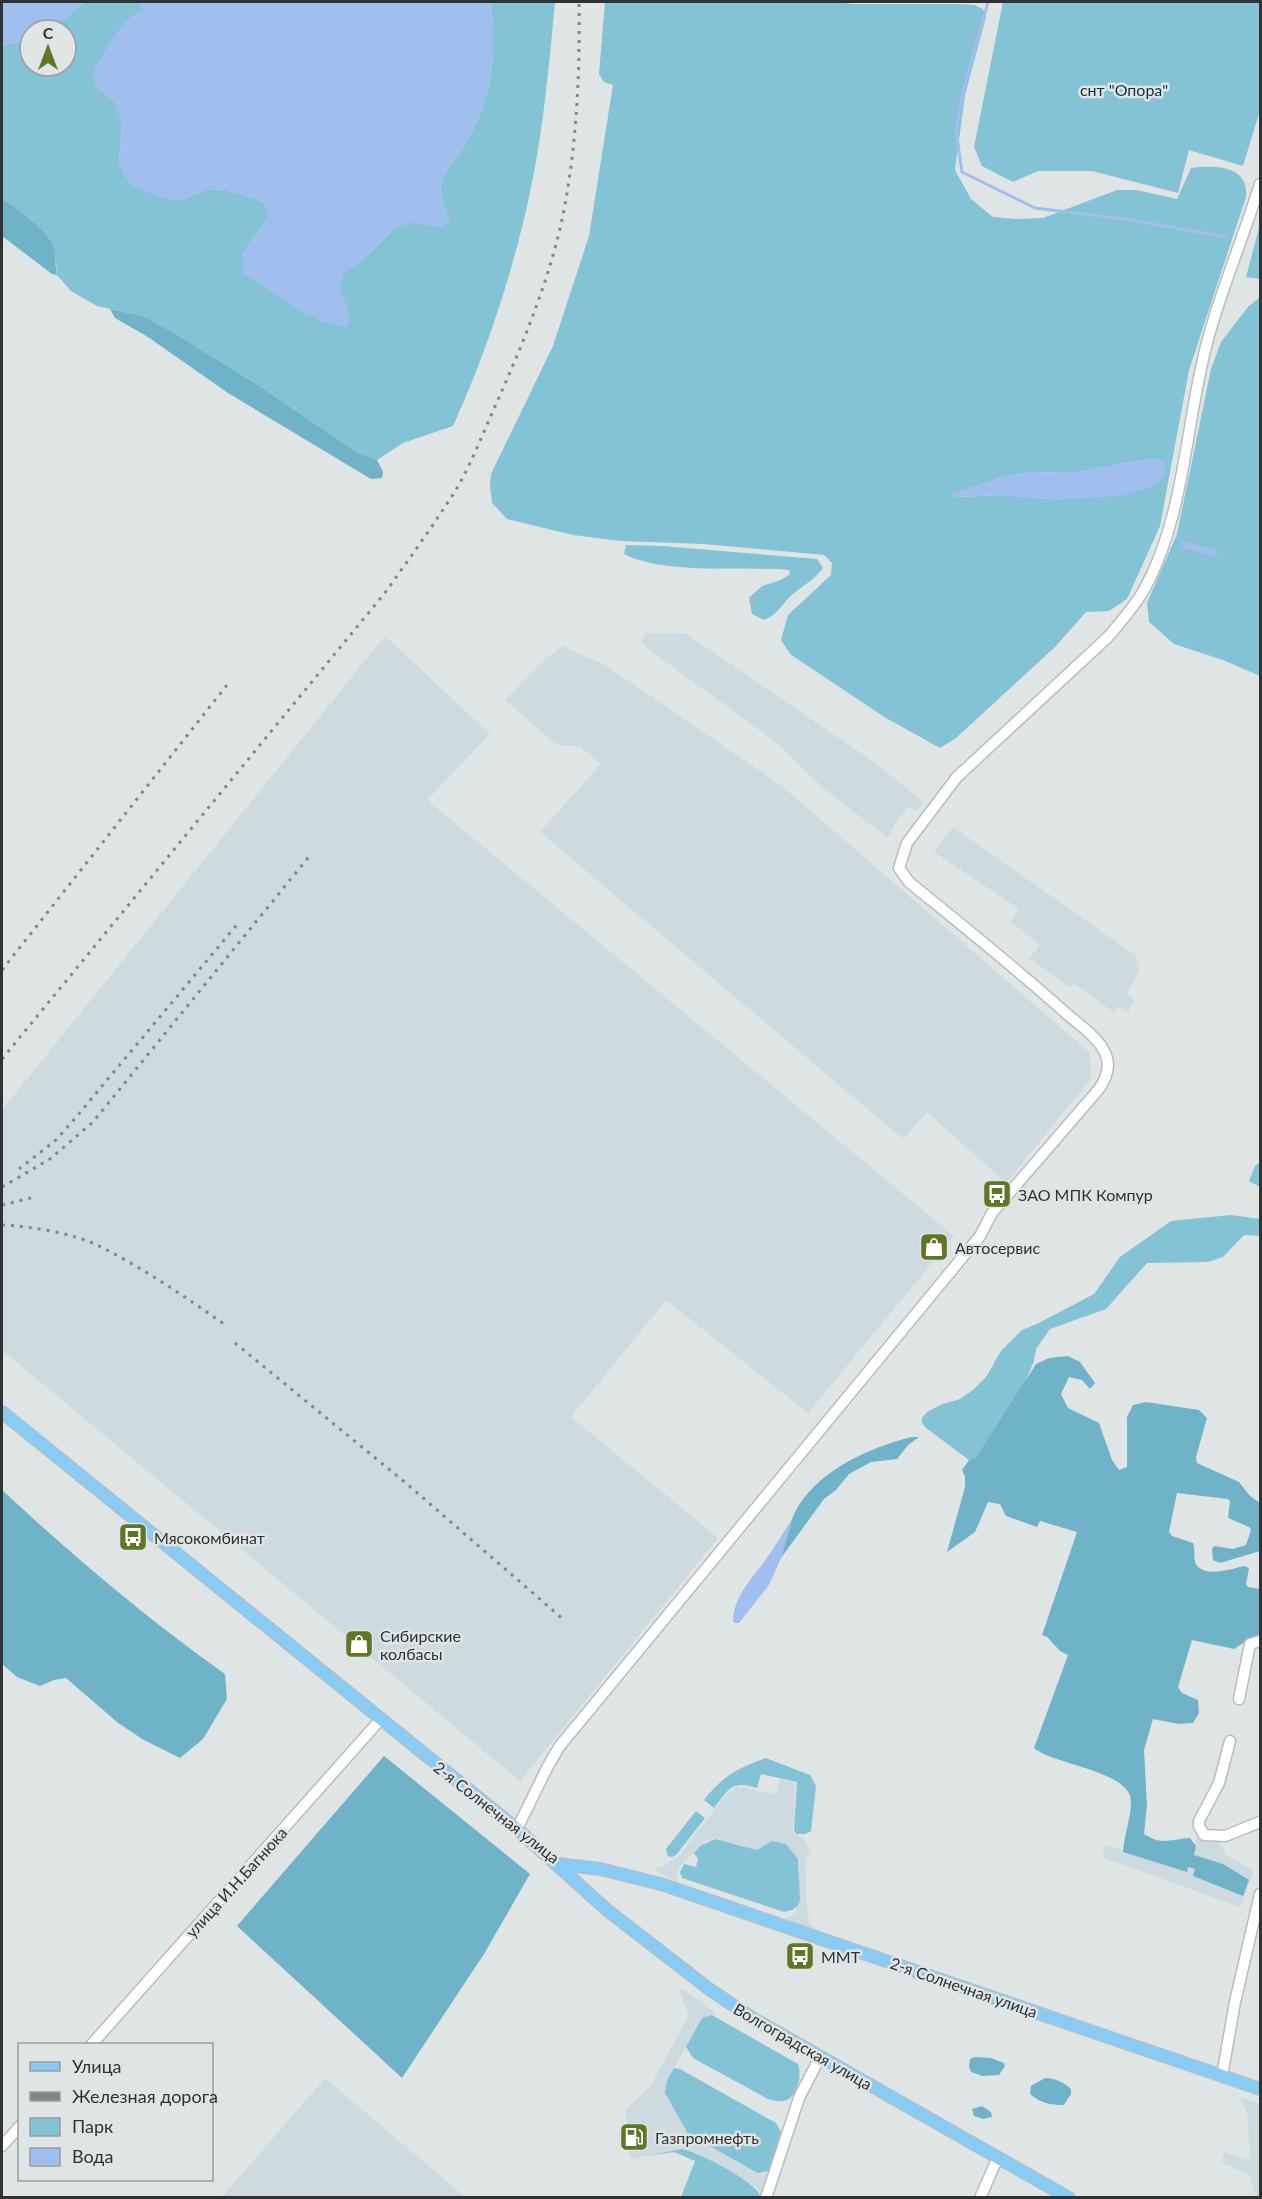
<svg xmlns="http://www.w3.org/2000/svg" width="1262" height="2199" viewBox="0 0 1262 2199" font-family="Lato,sans-serif">
	<style>
		.built { fill: #cddadf }
		.green { fill: #84c2d6; fill-rule: evenodd }
		.forest { fill: #70b3c9 }
		.water { fill: #a0beee }
		.lines { fill: none; stroke-linecap: round; stroke-linejoin: round }
		.stream { stroke: #a0beee; stroke-width: 3 }
		.minor-casing { stroke: #b8bdbe; stroke-width: 13 }
		.major-casing { stroke: #bdbebe; stroke-width: 14 }
		.minor { stroke: #fff; stroke-width: 10 }
		.major { stroke: #8acbf3; stroke-width: 12 }
		.rail { stroke: #838787; stroke-width: 3; stroke-dasharray: 3 6; stroke-linecap: butt }
		.labels { text-anchor: middle; dominant-baseline: central; stroke-width: 5; stroke-linejoin: round; paint-order: stroke }
		.park-label { font-size: 16px; fill: #12333d; stroke: #dfe4e5 }
		.poi-label { font-size: 16px; fill: #313333; stroke: #dfe4e5; text-anchor: start }
		.street-label { font-size: 16px; fill: #313333; stroke: #dfe4e5 }
	</style>
	<rect width="100%" height="100%" fill="#dfe4e5"/>
	<!-- built -->
	<g class="built">
		<path d="M646,633H685L874,762L923,802L915,811L909,806L897,820L888,838L824,789L776,742L651,651L642,642Z"/>
		<path d="M385,636L490,734L427,800L954,1236L808,1413L666,1300L571,1417L718,1538L520,1781L2,1350V1110Z"/>
		<path d="M562,646L605,665L782,786L1090,1053L1091,1078L1006,1183L927,1112L903,1139L540,832L601,764L581,747L557,745L505,700L542,662Z"/>
		<path d="M953,827L1135,955L1139,971L1126,993L1134,1000L1128,1012L1119,1006L1113,1012L1074,983L1071,988L1029,958L1040,945L1011,922L1019,909L934,852Z"/>
		<path d="M780,1779L795,1783L793,1830L795,1835L804,1839L810,1850L806,1861L807,1909L810,1924L818,1931L784,1919L794,1914L798,1907L799,1861L713,1838L705,1841L678,1869L676,1875L678,1883L654,1870L677,1858L726,1795L734,1788L742,1787L776,1795Z"/>
		<path d="M1217,1838L1226,1855L1254,1871L1240,1907L1102,1857L1105,1845L1185,1869L1196,1839Z"/>
		<path d="M681,1988L714,2011L712,2015L702,2019L667,2080L665,2093L688,2135L762,2174L769,2171L761,2194L756,2187L694,2152L668,2151L632,2159L618,2133L630,2127L625,2118L626,2109L650,2087L689,2015L680,1993Z"/>
		<path d="M325,2078L465,2197H222Z"/>
		<path d="M1240,2097L1260,2104V2197H1257L1254,2192L1249,2175L1221,2162L1225,2152L1246,2160L1250,2158L1247,2113Z"/>
	</g>
	<!-- green -->
	<g class="green">
		<path d="M85,2H136L142,4V10L125,22L95,86L115,102L122,121L119,165L183,200L206,189L227,190L264,202L268,218L242,254V272L308,315L350,319L340,288L343,273L363,259L394,228L411,222L442,227L450,220C447,212 442,202 441,193C439,174 456,160 465,145C474,129 482,111 487,93C495,64 494,32 491,2H555C549,66 543,133 529,197C512,275 486,353 453,426L403,443L377,460L358,453L258,385L169,330L143,316L97,306L71,291L57,275L55,251L48,238L29,218L2,199V46L30,39V66H66V30H50Z"/>
		<path d="M605,2H839L852,4H958L975,5L983,9L986,17L965,95L955,170L971,199L993,217L1017,219L1043,218L1117,190H1136L1177,199L1191,168C1215,165 1249,165 1246,197L1189,370L1160,526L1127,599L1109,611L1086,612L1055,647L956,738L940,748L886,718L790,654L781,640L788,615L831,575L832,563L824,555L703,544L621,541L573,535L507,519L492,503L490,486L491,474L553,346L589,236L613,85L604,82L599,74ZM1155,458L998,495L956,497L951,494L1000,478L1031,472L1072,473Z"/>
		<path d="M1003,2H1260V110L1243,166L1189,150L1178,193L1092,171H1038L1013,182L982,166L974,147Z"/>
		<path d="M1260,224V279L1246,277Z"/>
		<path d="M1260,297V676L1223,660L1174,644L1149,622L1147,603L1177,534L1211,369L1221,342L1248,307Z"/>
		<path d="M626,545L662,546L817,559L823,568C813,581 805,584 793,594C782,603 778,615 764,620L752,614L749,598L762,586L781,580L790,574L789,570C742,566 665,575 624,554Z"/>
		<path d="M1260,1162V1187L1249,1181L1255,1166Z"/>
		<path d="M1231,1215L1260,1219V1236L1244,1235L1223,1257L1208,1262L1147,1263L1106,1309L1050,1329L1036,1349L1034,1361L1024,1384L976,1457L969,1460L926,1428L922,1423V1418L927,1412L940,1405L960,1399L973,1390L986,1377L1001,1351L1022,1330L1039,1323L1094,1294L1120,1257L1171,1221Z"/>
		<path d="M766,1758L810,1775L816,1786L811,1831L805,1834H796L794,1830L797,1782L761,1774L757,1788C732,1780 729,1788 714,1808L704,1800C723,1776 737,1768 766,1758Z"/>
		<path d="M696,1811L705,1818L676,1855L672,1857L668,1856L666,1849Z"/>
		<path d="M715,1839L757,1850L772,1841L786,1844L798,1859L800,1900L798,1906L792,1910L784,1912L682,1878L680,1872L684,1864L696,1867L698,1859L694,1853L700,1846Z"/>
		<path d="M712,2015L798,2064C800,2072 800,2077 798,2084C793,2101 784,2104 768,2099L693,2058L686,2047L702,2018Z"/>
		<path d="M674,2068L680,2069L776,2123L781,2132L769,2171L758,2173L688,2134L665,2093L667,2080Z"/>
		<path d="M682,2149C698,2152 757,2182 761,2197H681L695,2161L674,2152L646,2156Z"/>
	</g>
	<!-- forest -->
	<g class="forest">
		<path d="M2,199C18,209 51,232 55,251C56,259 55,267 57,275L52,274L2,236Z"/>
		<path d="M110,309L143,316L169,330L258,385L358,453L377,460L383,472L382,478L371,479L228,393L148,337L115,318Z"/>
		<path d="M1068,1356L1080,1362L1095,1383L1090,1389L1082,1380L1069,1377L1061,1394L1068,1408L1099,1423L1112,1460L1119,1470L1127,1467V1417L1133,1405L1146,1402L1199,1410L1207,1418L1196,1457L1197,1463L1239,1482L1250,1496L1260,1503V1551L1220,1563L1213,1560L1212,1549L1214,1546L1233,1549L1246,1545L1251,1530L1249,1527L1228,1518L1230,1501L1228,1499L1177,1493L1169,1532L1172,1536L1193,1543C1195,1549 1194,1556 1195,1562C1201,1579 1232,1569 1244,1566L1249,1568L1246,1584L1248,1587L1260,1589V1639L1251,1638L1234,1649L1192,1640L1178,1687L1182,1693L1198,1700L1199,1713L1193,1723L1179,1724L1153,1719L1144,1750L1147,1805L1144,1834C1162,1846 1171,1839 1190,1838L1196,1846L1194,1855L1223,1864L1249,1880L1243,1896L1193,1876L1195,1869L1188,1867L1187,1872L1123,1852C1124,1835 1131,1818 1131,1802C1132,1771 1054,1765 1034,1748L1068,1655L1060,1651L1047,1637L1042,1635L1077,1532L1040,1521L1037,1527L1006,1516L1000,1504L988,1502L975,1532L947,1552L965,1487V1477L962,1470L969,1460L976,1457L1036,1364L1049,1358Z"/>
		<path d="M911,1437H919L908,1445L897,1459L871,1462L849,1474L836,1490L824,1499L781,1558C786,1541 789,1520 799,1505C823,1468 870,1448 911,1437Z"/>
		<path d="M2,1490C72,1555 146,1618 225,1674L227,1699L203,1739L180,1758L142,1739L117,1722L66,1678L54,1680L40,1686L17,1677L2,1664Z"/>
		<path d="M384,1756L530,1874L484,1954L402,2078L237,1926Z"/>
		<path d="M975,2057L991,2058L1004,2063L1005,2066L999,2075L982,2076L971,2072L969,2067L970,2059Z"/>
		<path d="M1045,2078C1055,2078 1063,2082 1071,2089V2094L1064,2105C1051,2105 1040,2103 1030,2094L1031,2086Z"/>
		<path d="M982,2106L991,2112L992,2117L983,2119L974,2116L972,2109Z"/>
	</g>
	<!-- water -->
	<g class="water">
		<path d="M2,2H85L50,30H30V39L2,46Z"/>
		<path d="M136,2H491C494,32 495,64 487,93C482,111 474,129 465,145C456,160 439,174 441,193C442,202 447,211 450,220L442,227L411,223L394,228L363,259L343,273L340,288L350,319L346,328L323,322L308,315L242,272V254L268,218L264,202L227,190L206,189L183,200L164,199L130,185L119,165L122,121L115,102L95,86L94,70L114,36L125,22L142,10L141,4Z"/>
		<path d="M1155,458L1166,462L1164,476L1156,485L1121,496L1053,500L998,495L956,497L950,494L1000,478L1031,472L1072,473Z"/>
		<path d="M1183,541L1216,550L1218,554L1216,556L1184,549L1181,543Z"/>
		<path d="M793,1518L781,1558L769,1585L739,1623H735L733,1622C733,1597 753,1577 766,1559C776,1546 783,1532 793,1518Z"/>
	</g>
	<g class="lines">
		<!-- stream -->
		<path class="stream" d="M988,2L963,92L956,131L962,172L1035,208L1131,220L1226,237"/>
		<!-- minor casing -->
		<g class="minor-casing">
			<g id="minor">
				<path d="M1239,1699L1250,1644L1260,1641"/>
				<path d="M1230,1741L1219,1783L1199,1821V1826L1204,1835L1225,1836L1260,1822"/>
				<path d="M517,1829L548,1766L559,1747L980,1236L992,1213L1099,1089C1106,1079 1111,1068 1106,1055C1100,1039 1081,1026 1068,1015C1017,969 963,926 909,882L899,868L907,843L957,777L1108,637C1121,622 1134,607 1144,590C1186,514 1185,422 1208,339C1222,287 1244,236 1260,184"/>
				<path d="M92,2044L380,1720"/>
				<path d="M1222,2076L1235,2002L1260,1894"/>
				<path d="M2,2146L20,2126"/>
				<path d="M766,2198L799,2098L820,2057"/>
				<path d="M980,2198L998,2157"/>
			</g>
		</g>
		<!-- major casing -->
		<g class="major-casing">
			<g id="major">
				<path d="M2,1412L517,1829L607,1910L709,1989L754,2019L1069,2198"/>
				<path d="M558,1864L600,1869L661,1884L1260,2089"/>
			</g>
		</g>
		<!-- minor -->
		<use href="#minor" class="minor"/>
		<!-- major -->
		<use href="#major" class="major"/>
		<!-- rail -->
		<g class="rail">
			<path d="M2,970L227,685"/>
			<path d="M2,1059L384,594C408,561 432,527 454,493C471,465 483,433 497,402C524,341 551,276 564,210C577,141 580,71 579,2"/>
			<path d="M19,1169L56,1140L72,1122L240,921"/>
			<path d="M2,1187L50,1159L93,1122L312,853"/>
			<path d="M2,1205L31,1198"/>
			<path d="M2,1225C29,1226 72,1233 97,1245C142,1267 185,1297 227,1326"/>
			<path d="M235,1343L407,1484L564,1620"/>
		</g>
	</g>
	<!-- icons -->
	<defs>
		<g id="bus-square" transform="scale(1.5)"><rect x="-9" y="-9" width="18" height="18" rx="4" fill="#607525" stroke="#dfe4e5"/><path d="M-5-6H5V4H4V6H2V4H-2V6H-4V4H-5ZM-3.5-4V0h7V-4ZM-3.5 1.2v1.5H-2V1.2ZM2 1.2v1.5H3.5V1.2Z" fill="#fff"/></g>
		<g id="shop-square" transform="scale(1.5)"><rect x="-9" y="-9" width="18" height="18" rx="4" fill="#607525" stroke="#dfe4e5"/><path d="M-5-2.5h2.3a2.7 3.5 0 0 1 5.4 0H5L5.5 6h-11ZM-1.5-2.5h3a1.5 2.3 0 0 0-3 0Z" fill="#fff"/></g>
		<g id="fuel-square" transform="scale(1.5)"><rect x="-9" y="-9" width="18" height="18" rx="4" fill="#607525" stroke="#dfe4e5"/><path d="M-5.5-6h7V0h2V4h1.3V-2.5L3-4.5l.8-.8L6-3V5H2.5V1h-1V6h-7ZM-4.2-4.7v3.2H.2V-4.7Z" fill="#fff"/></g>
	</defs>
	<g fill-rule="evenodd">
		<use href="#bus-square" x="997" y="1194"/>
		<use href="#shop-square" x="934" y="1247"/>
		<use href="#bus-square" x="133" y="1537"/>
		<use href="#shop-square" x="359" y="1644"/>
		<use href="#bus-square" x="800" y="1956"/>
		<use href="#fuel-square" x="634" y="2137"/>
	</g>
	<g class="labels">
		<!-- park labels -->
		<g class="park-label">
			<text x="1124" y="89">снт "Опора"</text>
		</g>
		<!-- poi labels -->
		<g class="poi-label">
			<text x="1018" y="1194">ЗАО МПК Компур</text>
			<text x="955" y="1247">Автосервис</text>
			<text x="154" y="1537">Мясокомбинат</text>
			<text x="380" y="1635">Сибирские<tspan x="380" dy="18">колбасы</tspan></text>
			<text x="821" y="1956">ММТ</text>
			<text x="655" y="2137">Газпромнефть</text>
		</g>
		<!-- street labels -->
		<g class="street-label">
			<text transform="translate(497 1812) rotate(38)">2-я Солнечная улица</text>
			<text transform="translate(236 1882) rotate(-48)">улица И.Н.Багнюка</text>
			<text transform="translate(964 1987) rotate(19)">2-я Солнечная улица</text>
			<text transform="translate(803 2046) rotate(30)">Волгоградская улица</text>
		</g>
	</g>
	<!-- border -->
	<rect width="1262" height="2199" fill="none" stroke="#313333" stroke-width="6"/>
	<!-- legend -->
	<rect x="18" y="2043" width="195" height="138" fill="#dfe4e5" stroke="#999d9e" stroke-width="1.5"/>
	<rect x="30" y="2062" width="30" height="9" fill="#8acbf3" stroke="#999d9e" stroke-width="1.5"/>
	<text x="72" y="2073" font-size="18" fill="#313333">Улица</text>
	<rect x="30" y="2092" width="30" height="9" fill="#838787" stroke="#999d9e" stroke-width="1.5"/>
	<text x="72" y="2103" font-size="18" fill="#313333">Железная дорога</text>
	<rect x="30" y="2118" width="30" height="18" fill="#84c2d6" stroke="#999d9e" stroke-width="1.5"/>
	<text x="72" y="2133" font-size="18" fill="#313333">Парк</text>
	<rect x="30" y="2148" width="30" height="18" fill="#a0beee" stroke="#999d9e" stroke-width="1.5"/>
	<text x="72" y="2163" font-size="18" fill="#313333">Вода</text>
	<!-- north arrow -->
	<g transform="translate(48 48)"><circle r="28" fill="#dfe4e5" stroke="#999d9e" stroke-width="1.5"/>
	<path d="M0-4.5L10 22L0 15L-10 22Z" fill="#607525"/>
	<text y="-9" font-size="16" font-weight="bold" text-anchor="middle" fill="#313333">С</text>
	</g>
</svg>
